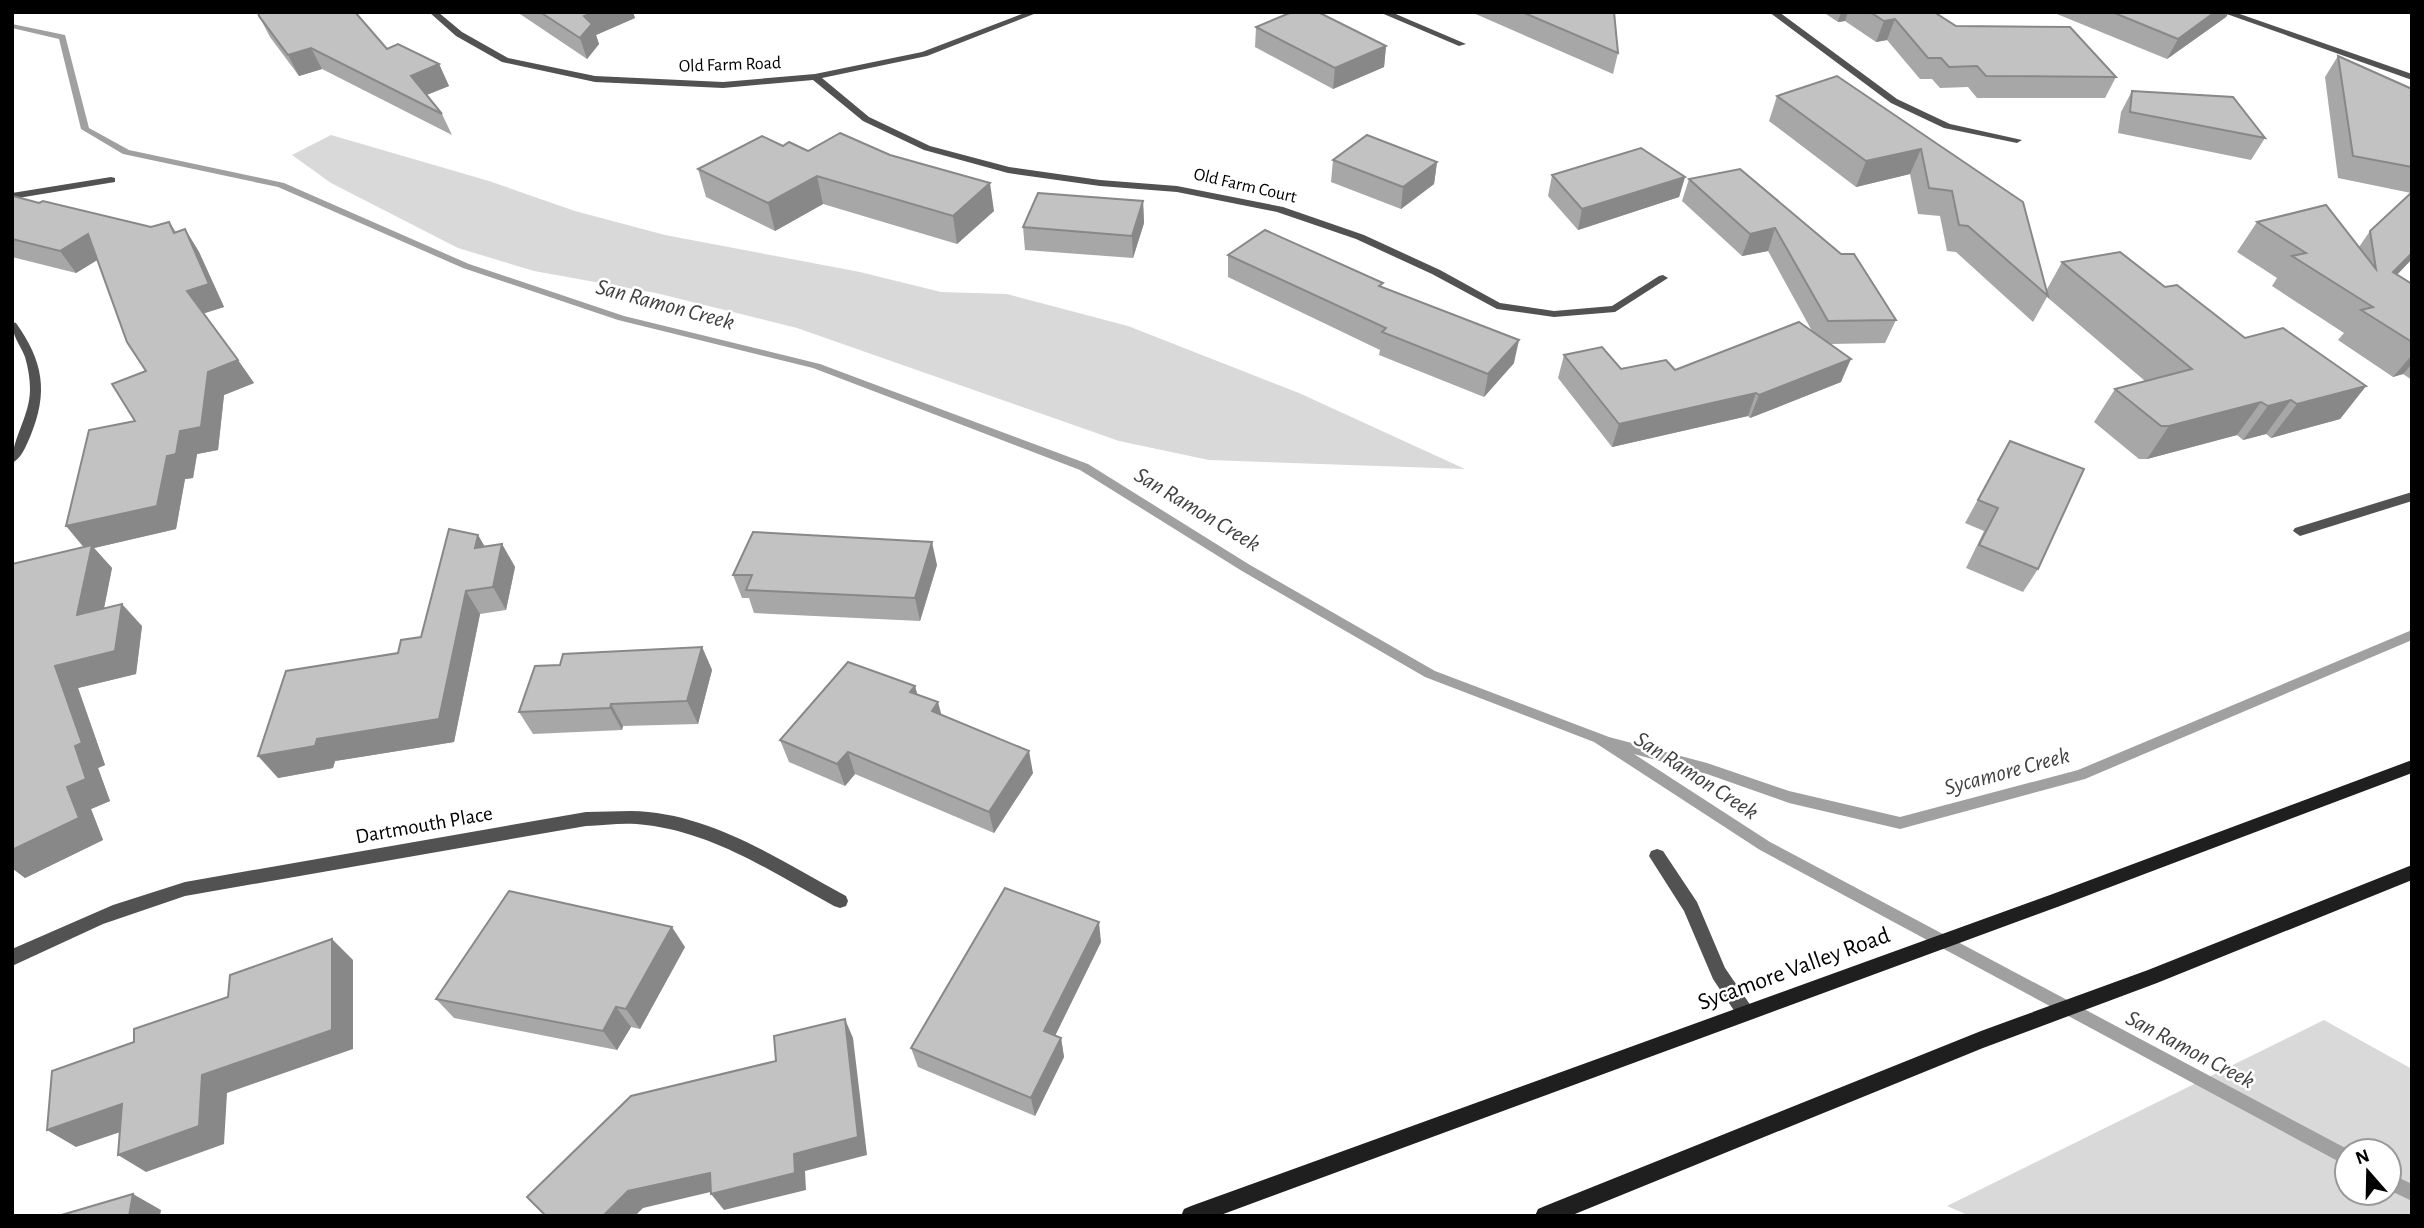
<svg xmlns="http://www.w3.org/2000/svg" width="2424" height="1228" viewBox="0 0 2424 1228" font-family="'Alegreya Sans',sans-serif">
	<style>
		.green { fill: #d9d9d9; fill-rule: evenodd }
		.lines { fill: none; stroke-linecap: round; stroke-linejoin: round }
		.stream { fill: #a0a0a0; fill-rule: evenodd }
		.service { fill: #525252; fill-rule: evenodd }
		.minor { fill: #525252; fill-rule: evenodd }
		.secondary { fill: #1f1f1f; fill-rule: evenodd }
		.wall { fill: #a7a7a7 }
		.shaded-wall { fill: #888 }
		.building { fill: #c2c2c2; stroke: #888; stroke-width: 2 }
		.labels { text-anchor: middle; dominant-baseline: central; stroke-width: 5; stroke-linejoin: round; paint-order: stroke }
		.far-street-label { font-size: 18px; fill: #000; stroke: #fff }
		.street-label { font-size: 21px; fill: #000; stroke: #fff }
		.water-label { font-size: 23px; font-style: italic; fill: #414141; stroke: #fff }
		.near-street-label { font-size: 24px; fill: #000; stroke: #fff }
	</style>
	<rect width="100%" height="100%" fill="#fff"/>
	<!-- green -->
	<g class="green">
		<path d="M331,135L489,181L575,211L665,235L860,272L941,292L1007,294L1128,326L1299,393L1465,469L1209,460L1119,441L797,328L656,293L534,271L458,248L331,183L292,155Z"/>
		<path d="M2324,1020L2412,1069V1216H1970L1947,1206ZM2347,1151H2389V1193H2347Z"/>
	</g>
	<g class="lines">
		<!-- stream -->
		<g class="stream">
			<path d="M12,24L65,35L89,128L129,150L284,183L469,264L624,316L820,364L1088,464L1250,565L1435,671L1609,737L1707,763L1789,791L1900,817L2078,770L2412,630V640L2085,779L1900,829L1789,803L1707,774L1634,754L1770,842L2351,1151H2347V1166L1760,850L1594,742L1425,677L1242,571L1080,470L813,368L618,320L463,268L278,187L123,154L81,129L59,39L12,28Z"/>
			<path d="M2389,1173L2412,1184V1201L2389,1190Z"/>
		</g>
		<!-- service -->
		<path class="service" d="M1657,849L1663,851L1697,902L1725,968L1751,1006L1754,1012L1751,1018L1745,1020L1739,1018L1713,979L1684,911L1649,856L1651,851Z"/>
		<!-- minor -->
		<g class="minor">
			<path d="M429,12H438L462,32L508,58L595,76L723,82L815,74L922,52L1027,12H1039L927,56L822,78L869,117L930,146L1009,167L1100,180L1177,186L1283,207L1364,235L1440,270L1500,303L1554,311L1612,306L1659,276L1663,275L1668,278L1615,312L1554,317L1497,309L1432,274L1356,239L1277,212L1177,192L1100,186L1008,173L924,150L863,121L813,80L723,88L595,82L502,62L456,36Z"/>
			<path d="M1379,12H1391L1466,44L1459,46Z"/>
			<path d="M1769,12H1779L1897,99L1950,124L2022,140L2017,143L1944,128L1891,103Z"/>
			<path d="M2221,12H2234L2412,74V80Z"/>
			<path d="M111,177L115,178V182L12,199V193Z"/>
			<path d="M12,322L16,323C43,361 49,392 30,437C26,446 21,459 12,463C12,438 30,416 30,389C30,379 28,367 25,357C20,344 12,336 12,322Z"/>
			<path d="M2412,492V501L2300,536L2293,531L2295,528Z"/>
			<path d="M631,811C709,812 780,860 846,896L848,901L846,906L840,908L834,906C775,874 715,833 646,825C626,822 606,825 586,826L185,896L103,924L12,966V949L113,905L185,882L586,812Z"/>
		</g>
		<!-- secondary -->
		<g class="secondary">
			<path d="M2412,760V773L2060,906L1218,1216H1181L1184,1209L1191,1206L2050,895Z"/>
			<path d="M2412,865V880L2157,983L1983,1048L1570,1216H1535L1538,1209L1545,1206L1981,1031L2148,970Z"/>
		</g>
	</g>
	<!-- wall -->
	<g class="wall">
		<path d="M517,12H633L635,18L596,35L599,44L587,59Z"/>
		<path d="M1471,12H1614L1618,53L1613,74Z"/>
		<path d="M1823,12H1934L1956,26L2116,77L2105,98H1977L1968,87L1940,88L1932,79H1920L1887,40L1876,42L1845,21L1838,22Z"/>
		<path d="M2052,12H2229L2226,17L2167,59Z"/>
		<path d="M259,16L387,49L439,64L449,86L427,95L442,114L452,135L322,69L299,76L270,37Z"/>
		<path d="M1256,27L1386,46L1384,67L1333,89L1255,47Z"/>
		<path d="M2338,56L2412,89V259L2397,275L2412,284V380L2403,374L2393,377L2338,340L2344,333L2272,286L2277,278L2237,252L2257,222L2359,247L2370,231L2411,193L2338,178L2325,77Z"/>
		<path d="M1837,76L2023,202L2046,291L2062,262L2165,287L2245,338L2366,386L2340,419L2271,438L2266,434L2243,440L2237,435L2147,459H2139L2094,422L2115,389L2145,381L2047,297L2033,322L1956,252L1947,251L1940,216L1918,214L1910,174L1856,187L1769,121L1777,96Z"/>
		<path d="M2132,91L2265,138L2251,160L2118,133L2121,112Z"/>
		<path d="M783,146L808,151L994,211L957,244L823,204L775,231L706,197L698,169Z"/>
		<path d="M1333,160L1437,162L1434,184L1401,209L1331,182Z"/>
		<path d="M1740,169L1896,320L1885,343L1830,344L1841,382L1750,418L1748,416L1612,447L1558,378L1564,355L1621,369L1675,370L1812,331L1768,251L1742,256L1682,201L1689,179Z"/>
		<path d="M1552,175L1685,177L1679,197L1578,230L1548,196Z"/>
		<path d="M12,197L151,227L169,222L176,232L185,229L199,252L224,307L204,313L254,383L224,395L218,450L197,454L193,478L185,479L176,529L94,548L112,568L104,608L142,626L136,674L78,688L105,765L98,768L110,801L91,809L103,840L25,878L12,868V564L84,547L135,421L146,371L97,260L76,273L12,257Z"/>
		<path d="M1143,201L1144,223L1133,258L1025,250L1023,227Z"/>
		<path d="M1228,255L1514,363L1484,397L1379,355L1380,350L1228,277Z"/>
		<path d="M2010,441L2038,569L2023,592L1966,568L1984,531L1965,523Z"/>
		<path d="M478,535L485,547L502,544L515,567L506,610L480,614L454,742L335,761L333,768L278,778L421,637Z"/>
		<path d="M937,565L920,621L754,613L749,598H742L733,575Z"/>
		<path d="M702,647L712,670L698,724L623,726L622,730L533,734L519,712Z"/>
		<path d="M915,686L917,694L942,715L1033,773L994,833L855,774L845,786L789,762L780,740Z"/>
		<path d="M1101,942L1055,1036L1061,1038L1064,1057L1035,1116L918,1067L911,1048Z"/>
		<path d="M685,947L640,1029L631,1027L617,1050L454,1018L436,999Z"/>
	</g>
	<!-- shaded-wall -->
	<g class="shaded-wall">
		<path d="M594,12H633L635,18L596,35L599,44L587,59L580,38L584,16Z"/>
		<path d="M1841,12H1848L1845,21L1838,22Z"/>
		<path d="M2215,12H2229L2226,17L2167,59L2178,39Z"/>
		<path d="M1895,19L1887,40L1876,42L1884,21Z"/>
		<path d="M1386,46L1384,67L1333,89L1335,68Z"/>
		<path d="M311,48L322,69L299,76L288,55Z"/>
		<path d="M439,64L449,86L421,97L411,76Z"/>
		<path d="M1921,149L1910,174L1856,187L1866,161Z"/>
		<path d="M1437,162L1434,184L1401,209L1403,187Z"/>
		<path d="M817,176L823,204L775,231L768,203Z"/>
		<path d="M1685,177L1679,197L1578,230L1582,209Z"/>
		<path d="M990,183L994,211L957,244L953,216Z"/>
		<path d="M1143,201L1144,223L1133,258L1132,236Z"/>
		<path d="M1775,228L1768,251L1742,256L1750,234Z"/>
		<path d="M185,229L199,252L224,307L202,314L187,291Z"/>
		<path d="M88,234L104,256L76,273L60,251Z"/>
		<path d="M2412,253V259L2370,302L2393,272Z"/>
		<path d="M1519,340L1514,363L1484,397L1488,374Z"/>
		<path d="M2412,355V364L2403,374L2393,377Z"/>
		<path d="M1851,359L1841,382L1750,418L1759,395Z"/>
		<path d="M238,360L254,383L224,395L218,450L197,454L193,478L185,479L176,529L94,548L112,568L98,638L77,615L86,550L66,526L167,456L208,372Z"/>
		<path d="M2366,386L2340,419L2271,438L2297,404Z"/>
		<path d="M1756,393L1748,416L1612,447L1619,424Z"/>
		<path d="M2291,400L2266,434L2243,440L2268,406Z"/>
		<path d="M2261,402L2237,435L2147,459L2169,426Z"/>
		<path d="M478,535L491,558L475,548Z"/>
		<path d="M932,542L937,565L920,621L915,598Z"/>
		<path d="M502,544L515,567L506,610L493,587Z"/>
		<path d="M466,591L480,614L454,742L335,761L333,768L278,778L258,756L317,739L439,719Z"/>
		<path d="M122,604L142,626L136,674L78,688L105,765L98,768L110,801L91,809L103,840L25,878L12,868V850L67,787L75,746L55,666Z"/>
		<path d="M702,647L712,670L698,724L687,701Z"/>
		<path d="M915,686L921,708L910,692Z"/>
		<path d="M938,702L944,724L932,711Z"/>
		<path d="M611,704L623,726L622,730L610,708Z"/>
		<path d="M1029,751L1033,773L994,833L989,812Z"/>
		<path d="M848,752L855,774L845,786L837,764Z"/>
		<path d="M1099,922L1101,942L1048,1050L1044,1031Z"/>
		<path d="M672,927L685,947L640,1029L626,1009Z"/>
		<path d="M332,939L353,960V1049L227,1093L224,1144L146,1172L118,1155L202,1075Z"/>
		<path d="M616,1007L631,1027L617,1050L603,1031Z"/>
		<path d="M845,1019L853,1038L867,1155L805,1171L806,1190L724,1210L711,1194L794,1154Z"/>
		<path d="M1061,1038L1064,1057L1035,1116L1031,1098Z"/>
		<path d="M122,1104L150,1122L76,1147L47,1130Z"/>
		<path d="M710,1173L723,1189L643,1208L635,1216H603L628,1191Z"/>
		<path d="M133,1194L161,1210L160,1216H129Z"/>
	</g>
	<!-- building -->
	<g class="building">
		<path d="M258,12H355L387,49L398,44L439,64L411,76L442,114L311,48L288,55L259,16Z"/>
		<path d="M540,12H594L584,16L592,24L580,38Z"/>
		<path d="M1292,12H1318L1386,46L1335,68L1256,27Z"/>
		<path d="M1522,12H1614L1618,53Z"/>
		<path d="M1870,12H1934L1956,26L2070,27L2116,77L1986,76L1977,66L1949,67L1941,58H1928L1895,19L1884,21Z"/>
		<path d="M2112,12H2215L2178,39Z"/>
		<path d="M2338,56L2412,89V167L2353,156Z"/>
		<path d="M1837,76L2023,202L2048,296L1968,226L1959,225L1952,191L1929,188L1921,149L1866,161L1777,96Z"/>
		<path d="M2132,91L2233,97L2265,138L2130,112Z"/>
		<path d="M840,133L890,155L990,183L953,216L817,176L768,203L698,169L762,136L783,146L789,142L808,151Z"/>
		<path d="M1367,135L1437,162L1403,187L1333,160Z"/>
		<path d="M1641,148L1685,177L1582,209L1552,175Z"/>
		<path d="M1740,169L1841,254H1854L1896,320L1828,321L1775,228L1750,234L1689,179Z"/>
		<path d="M2412,192V253L2393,272L2412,284V342L2361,310L2373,307L2292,256L2306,253L2257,222L2326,205L2376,269L2370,231Z"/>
		<path d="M1038,193L1143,201L1132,236L1023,227Z"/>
		<path d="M13,196L39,203L43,201L151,227L169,222L174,233L185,229L209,284L187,291L238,360L208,372L201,427L180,431L176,454L167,456L157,506L66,526L89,430L135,421L112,384L146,371L127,342L88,234L60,251L12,239V197Z"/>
		<path d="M1265,230L1383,283L1379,286L1519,340L1488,374L1382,332L1386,328L1228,255Z"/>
		<path d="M2120,252L2165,287L2177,285L2245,338L2283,328L2366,386L2297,404L2291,400L2268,406L2261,402L2169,426H2161L2115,389L2192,369L2062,262Z"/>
		<path d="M1799,322L1851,359L1759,395L1756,393L1619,424L1564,355L1602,347L1621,369L1666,360L1675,370Z"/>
		<path d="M2010,441L2084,469L2038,569L1979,545L1998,508L1978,500Z"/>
		<path d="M449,529L478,535L475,548L502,544L493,587L466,591L439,719L317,739L315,746L258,756L286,671L398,653L401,640L421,637Z"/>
		<path d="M753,532L932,542L915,598L746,590L752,575H733Z"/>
		<path d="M92,545L77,615L122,604L115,651L55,666L82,743L75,746L86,779L67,787L79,818L12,850V564Z"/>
		<path d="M702,647L687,701L611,704L610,708L519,712L535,666L560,665L563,654Z"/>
		<path d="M848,662L915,686L910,692L938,702L932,711L1029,751L989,812L848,752L837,764L780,740Z"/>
		<path d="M1005,888L1099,922L1044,1031L1061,1038L1031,1098L911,1048Z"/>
		<path d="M509,891L672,927L626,1009L616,1007L603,1031L436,999Z"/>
		<path d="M332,939V1030L202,1075L199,1126L118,1155L122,1104L47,1130L52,1071L134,1042V1029L228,997L230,975Z"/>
		<path d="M845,1019L858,1137L794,1154L795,1173L711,1194L710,1173L628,1191L603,1216H546L527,1197L631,1096L776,1061L774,1036Z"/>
		<path d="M133,1194L129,1216H58Z"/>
	</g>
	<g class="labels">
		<!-- far-street labels -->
		<g class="far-street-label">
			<text transform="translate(730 65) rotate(-2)">Old Farm Road</text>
			<text transform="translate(1245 186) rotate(13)">Old Farm Court</text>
		</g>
		<!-- street labels -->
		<g class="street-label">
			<text transform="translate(424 825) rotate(-10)">Dartmouth Place</text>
		</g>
		<!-- water labels -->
		<g class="water-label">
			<text transform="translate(665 305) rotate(15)">San Ramon Creek</text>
			<text transform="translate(1197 510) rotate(31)">San Ramon Creek</text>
			<text transform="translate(2007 772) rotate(-15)">Sycamore Creek</text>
			<text transform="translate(1696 776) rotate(33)">San Ramon Creek</text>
			<text transform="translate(2190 1050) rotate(28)">San Ramon Creek</text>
		</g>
		<!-- near-street labels -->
		<g class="near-street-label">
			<text transform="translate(1794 969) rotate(-20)">Sycamore Valley Road</text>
		</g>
	</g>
	<!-- border -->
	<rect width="2424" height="1228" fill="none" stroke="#000000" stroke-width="28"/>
	<!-- north arrow -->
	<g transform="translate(2368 1172) rotate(340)"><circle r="33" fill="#ffffff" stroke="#999999" stroke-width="2"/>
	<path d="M0-5L12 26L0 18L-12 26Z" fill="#000000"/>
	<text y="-10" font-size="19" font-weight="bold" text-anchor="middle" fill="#000000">N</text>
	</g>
</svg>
